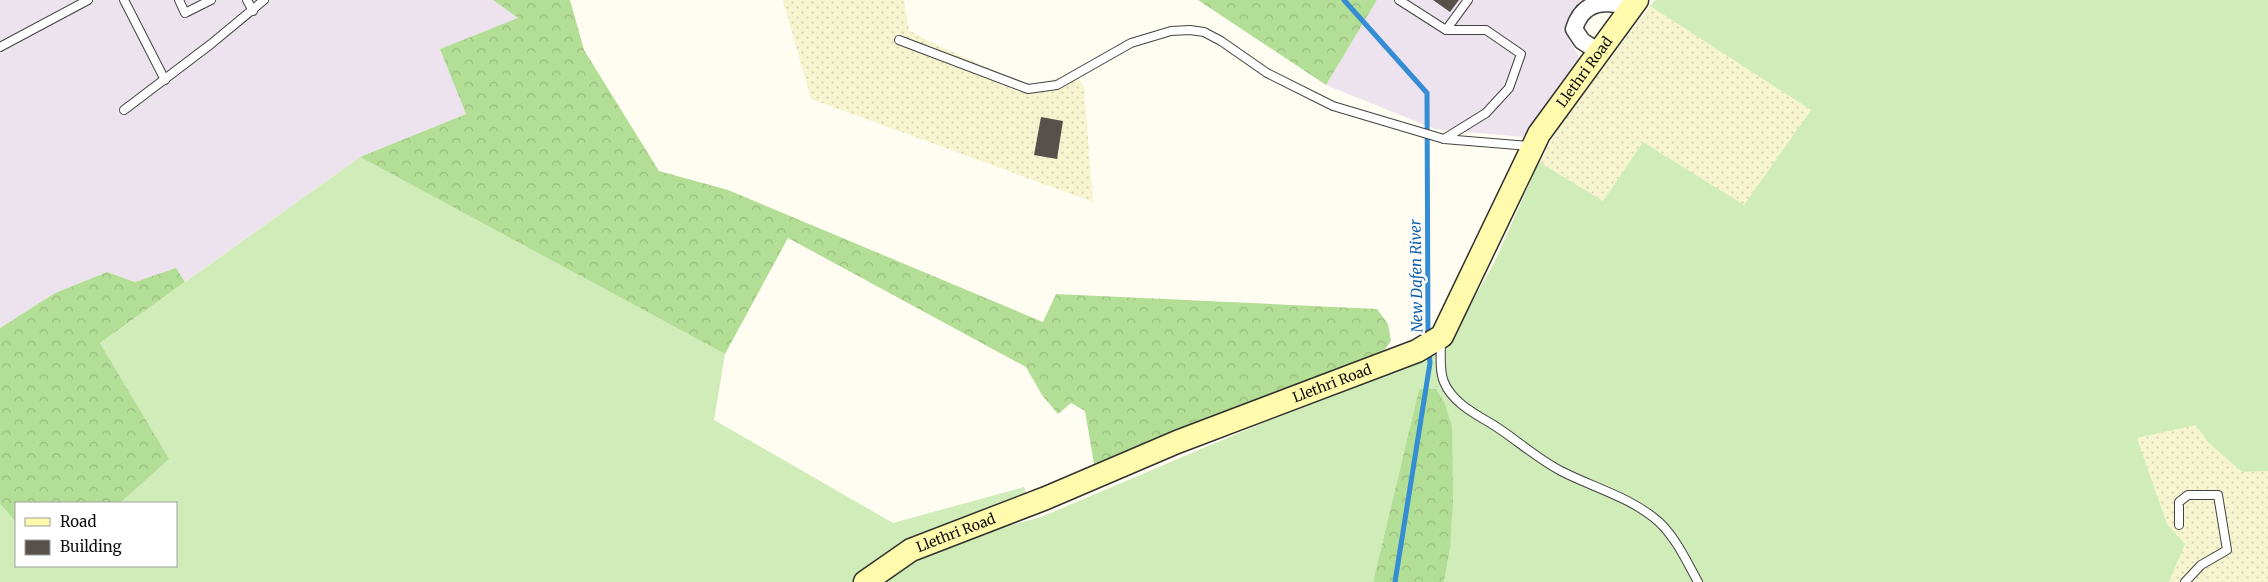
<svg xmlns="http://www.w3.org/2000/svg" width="2268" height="582" viewBox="0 0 2268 582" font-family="Merriweather,serif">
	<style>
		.industrial { fill: #ede3ee }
		.farmland { fill: url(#farmland-dots) }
		.grass { fill: #d0ecb8 }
		.forest { fill: url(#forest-crowns) }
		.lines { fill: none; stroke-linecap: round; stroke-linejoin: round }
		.stream { stroke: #358dd4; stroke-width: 5 }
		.building { fill: #58504b }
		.lane-casing { stroke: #424242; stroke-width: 10 }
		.street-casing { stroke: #424242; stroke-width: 19 }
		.secondary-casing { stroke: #313131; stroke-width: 25 }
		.lane { stroke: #fff; stroke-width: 8 }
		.street { stroke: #fff; stroke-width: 16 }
		.secondary { stroke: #fffaac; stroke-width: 22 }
		.labels { text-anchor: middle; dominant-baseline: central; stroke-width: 5; stroke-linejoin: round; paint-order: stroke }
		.street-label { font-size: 14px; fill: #0f0f0f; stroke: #fff }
		.water-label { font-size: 15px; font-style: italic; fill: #115fa8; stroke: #fff }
	</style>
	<defs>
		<pattern id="farmland-dots" width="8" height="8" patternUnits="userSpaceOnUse" patternTransform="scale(1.25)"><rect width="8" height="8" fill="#f7f5cf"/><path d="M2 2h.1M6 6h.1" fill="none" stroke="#d3d1b1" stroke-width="1.8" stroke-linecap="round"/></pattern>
		<pattern id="forest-crowns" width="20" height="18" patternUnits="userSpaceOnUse" patternTransform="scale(1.25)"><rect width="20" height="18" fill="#b3de96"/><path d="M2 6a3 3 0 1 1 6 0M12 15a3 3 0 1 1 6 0" fill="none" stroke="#99bd80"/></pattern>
	</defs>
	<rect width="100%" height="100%" fill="#fffdf1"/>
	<!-- industrial -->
	<g class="industrial">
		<path d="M0,0H493L518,18L466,114L360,157L185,282L176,269L135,282L107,272L55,293L0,328Z"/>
		<path d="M1377,0H1582L1570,15L1568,37L1580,59L1523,137L1435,129L1326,85Z"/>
	</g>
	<!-- farmland -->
	<g class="farmland">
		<path d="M783,0H904L909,30L928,41L1029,86L1076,73L1084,88L1093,202L811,99Z"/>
		<path d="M1650,6L1811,110L1744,206L1643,142L1603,201L1539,162L1563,121Z"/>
		<path d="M2196,425L2209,442L2242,472L2268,471V582H2169L2185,544L2167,524L2137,438Z"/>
	</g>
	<!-- grass -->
	<g class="grass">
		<path d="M1655,0H2268V471L2242,472L2208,442L2196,425L2137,438L2167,524L2185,544L2169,582H1444L1450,549L1419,389L1373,582H872L913,559L971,536L1041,517L1350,386L1454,334L1494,263L1539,162L1603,201L1643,142L1744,205L1811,110L1650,6Z"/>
		<path d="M360,157L725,354L714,420L893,523L1024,487L1031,504L865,582H0V504L16,522V566H176V503H120L168,459L100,343Z"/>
	</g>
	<!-- forest -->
	<g class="forest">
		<path d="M493,0H570L584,50L659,171L728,190L1043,322L1056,294L1377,309L1388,324L1391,341L1380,356L1064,480L1094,464L1085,411L1071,403L1058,414L1042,395L1026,367L788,238L725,354L360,157L466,114L440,49L518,18Z"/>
		<path d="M1198,0H1377L1326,85Z"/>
		<path d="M176,268L185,282L100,343L169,459L120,503H16V522L0,504V328L55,293L107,272L135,282Z"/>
		<path d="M1419,389H1436L1445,404L1452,427L1453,500L1450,549L1444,582H1373Z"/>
	</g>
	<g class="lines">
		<!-- stream -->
		<g class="stream">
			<path d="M1344,0L1427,93L1428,337"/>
			<path d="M1395,582L1430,363L1429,350"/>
		</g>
	</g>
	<!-- building -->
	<g class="building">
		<path d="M1433,0H1459L1450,12Z"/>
		<path d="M1041,117L1063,121L1057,159L1034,155Z"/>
	</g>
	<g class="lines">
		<!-- lane casing -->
		<g class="lane-casing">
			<g id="lane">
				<path d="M124,0L165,80"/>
				<path d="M179,0L185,13L211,0"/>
				<path d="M247,0L253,11"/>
				<path d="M1399,0L1446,30H1486L1521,54L1509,88L1486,113L1444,139"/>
				<path d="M1446,30L1468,0"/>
				<path d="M899,40L1028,89L1057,85L1131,43L1171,31L1190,30L1204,32L1221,41L1267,73L1333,106L1444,139L1530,146"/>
				<path d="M0,47L88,0"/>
				<path d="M124,110L211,44L264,0"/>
				<path d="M1441,340C1441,353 1439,370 1444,382C1452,402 1475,414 1492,424C1516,439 1536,458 1561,471C1594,488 1631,497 1659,522C1676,538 1687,562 1698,582"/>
				<path d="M2179,525V502L2188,495H2218L2227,550L2201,565L2185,582"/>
			</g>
		</g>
		<!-- street casing -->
		<g class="street-casing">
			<path id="street" d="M1599,52L1582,41L1574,29C1583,0 1604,0 1632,7"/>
		</g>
		<!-- secondary casing -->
		<g class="secondary-casing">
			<g id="secondary">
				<path id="s1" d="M865,582L911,550L1046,498L1177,442L1417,351L1442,336L1539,134L1637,0"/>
			</g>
		</g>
		<!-- lane -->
		<use href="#lane" class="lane"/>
		<!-- street -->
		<use href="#street" class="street"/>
		<!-- secondary -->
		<use href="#secondary" class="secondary"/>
	</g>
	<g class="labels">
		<!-- street labels -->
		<g class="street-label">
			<text stroke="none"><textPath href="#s1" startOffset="930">Llethri Road</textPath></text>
			<text stroke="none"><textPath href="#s1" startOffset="509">Llethri Road</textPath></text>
			<text stroke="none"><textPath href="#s1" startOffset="104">Llethri Road</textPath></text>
		</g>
		<!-- water labels -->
		<g class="water-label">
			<text transform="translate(1416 276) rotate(-91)">New Dafen River</text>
		</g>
	</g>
	<!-- legend -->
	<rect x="15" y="502" width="162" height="65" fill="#ffffff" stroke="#9f9f9f"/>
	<rect x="25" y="518" width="25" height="8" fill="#fffaac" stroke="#9f9f9f"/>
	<text x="60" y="527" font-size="15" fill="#0f0f0f">Road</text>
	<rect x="25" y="540" width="25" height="15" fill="#58504b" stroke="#9f9f9f"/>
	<text x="60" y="552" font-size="15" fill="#0f0f0f">Building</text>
</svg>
